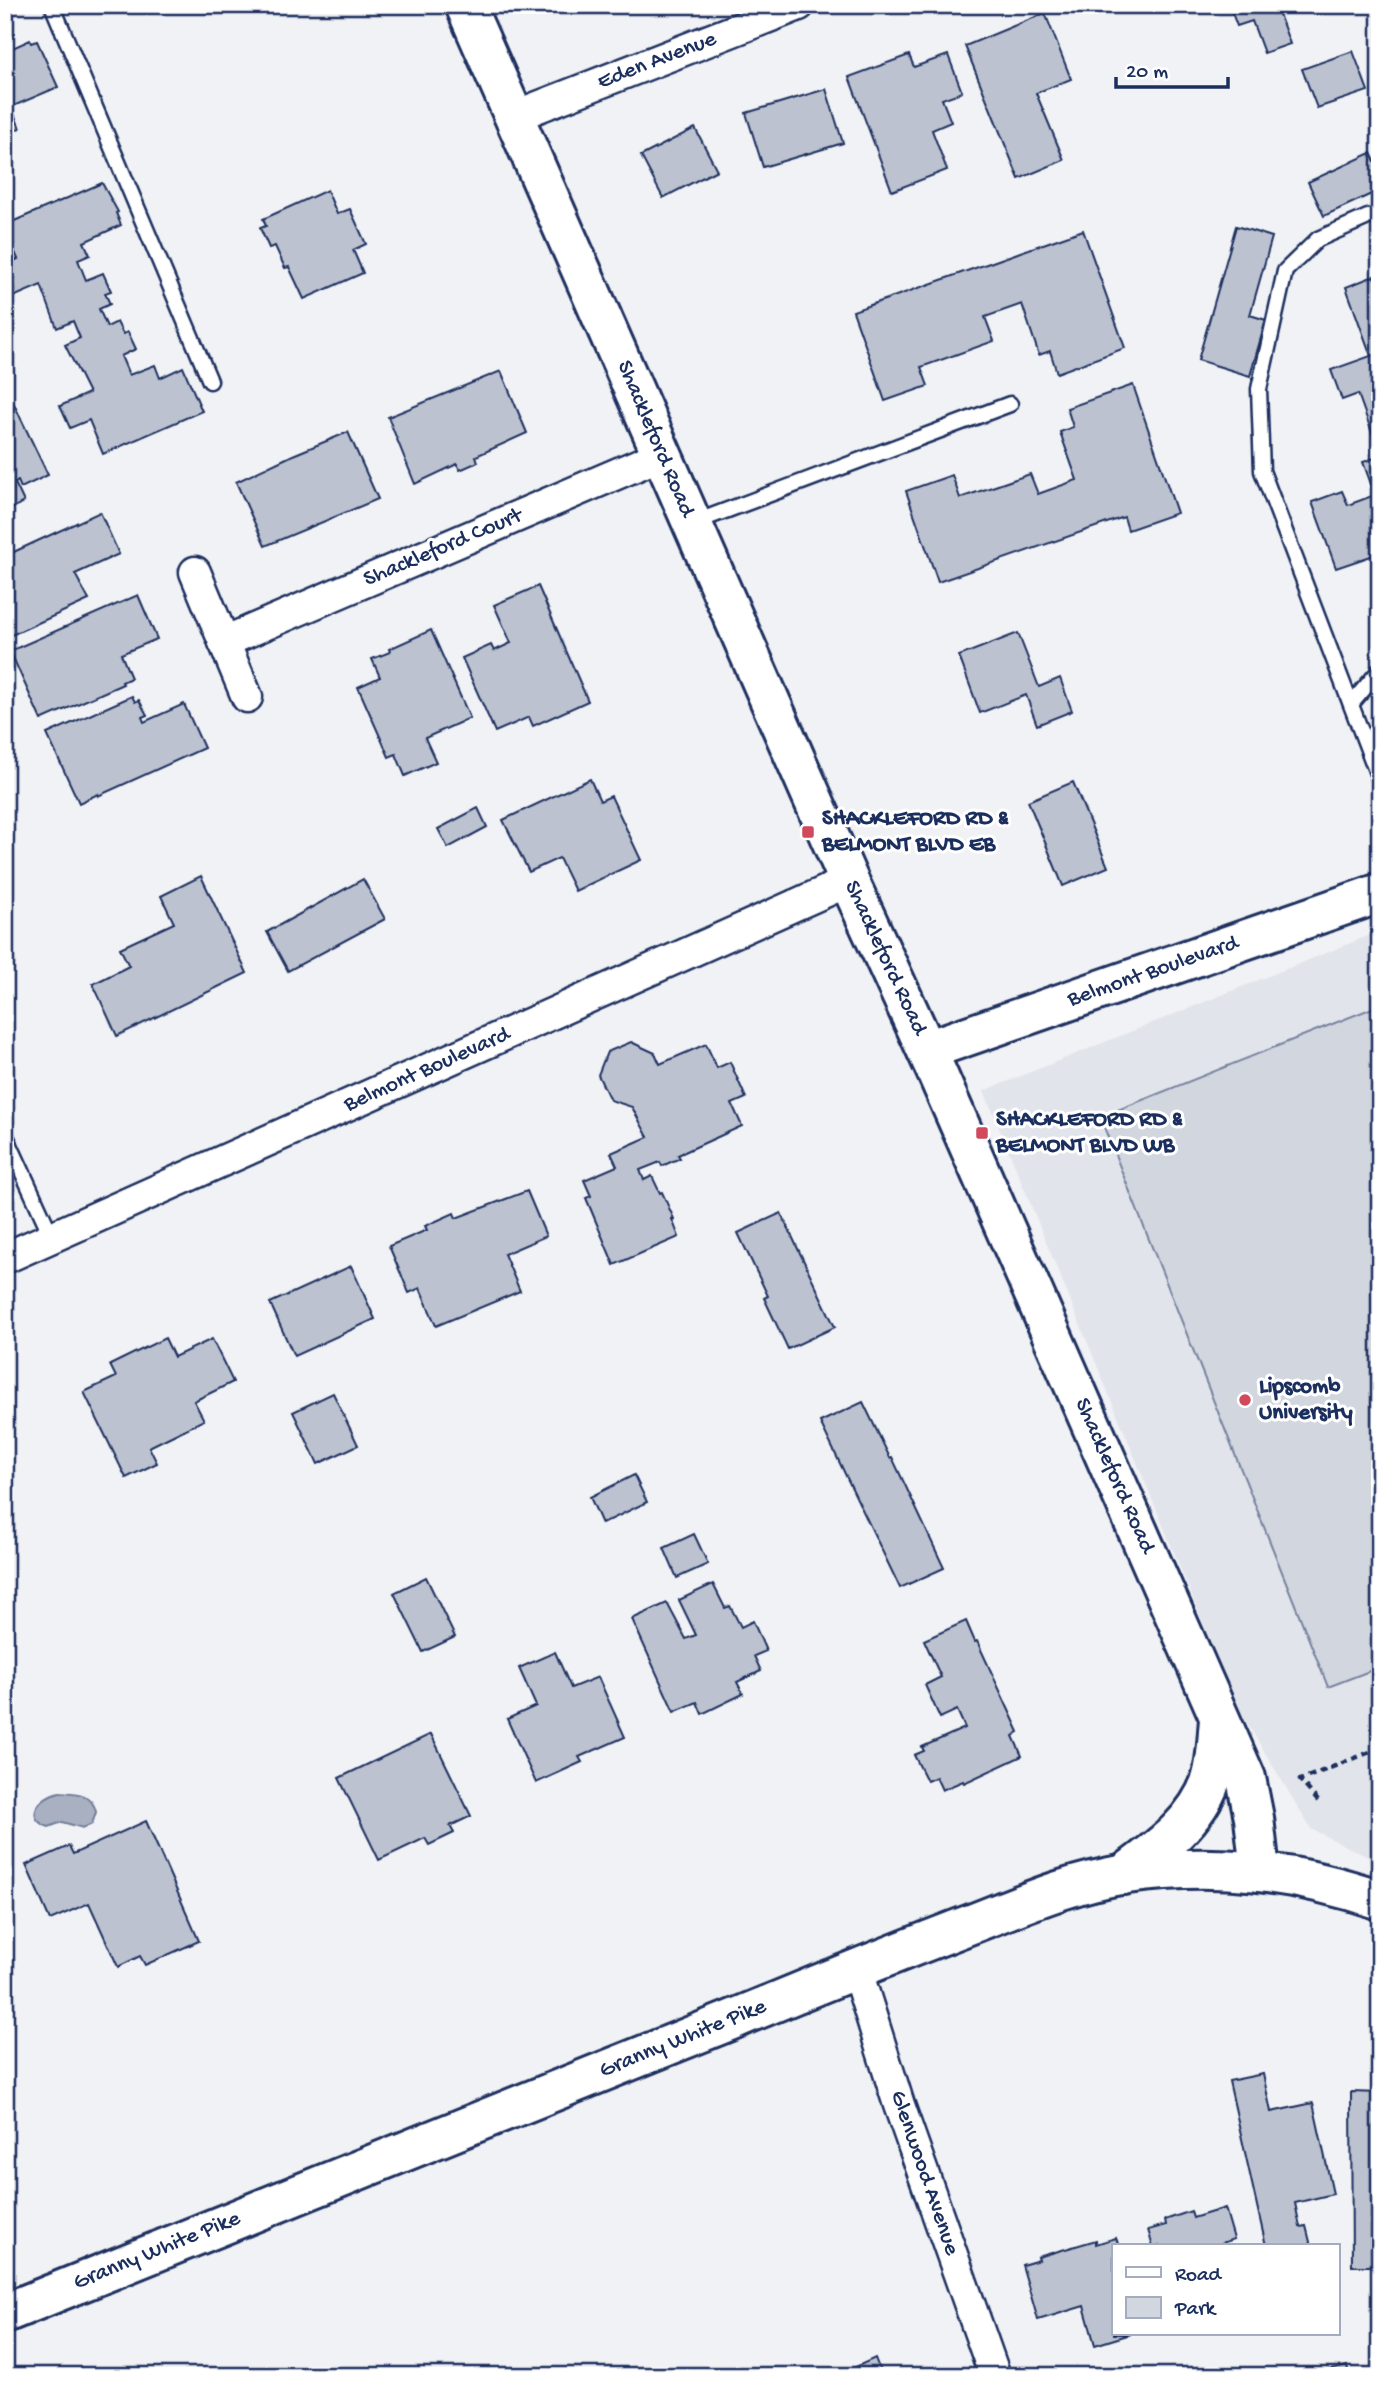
<svg xmlns="http://www.w3.org/2000/svg" width="1385" height="2381" viewBox="0 0 1385 2381" font-family="'Gochi Hand',sans-serif">
	<style>
		.built { fill: #e1e4ea }
		.green { fill: #d2d6df; stroke: #76829e; stroke-width: 2 }
		.water { fill: #a8b0c2; stroke: #707c9a; stroke-width: 2 }
		.building { fill: #bcc2d0; stroke: #1b2f5e; stroke-width: 2 }
		.lines { fill: none; stroke-linecap: round; stroke-linejoin: round }
		.lane-casing { stroke: #1b2f5e; stroke-width: 19 }
		.street-casing { stroke: #1b2f5e; stroke-width: 35 }
		.secondary-casing { stroke: #1b2f5e; stroke-width: 44 }
		.path { stroke: #1b2f5e; stroke-width: 4.5; stroke-dasharray: 7 5; stroke-linecap: butt }
		.lane { stroke: #fff; stroke-width: 14 }
		.street { stroke: #fff; stroke-width: 30 }
		.secondary { stroke: #fff; stroke-width: 38 }
		.poi-dot { fill: #d1495b; stroke: #fff; stroke-width: 2.5 }
		.labels { text-anchor: middle; dominant-baseline: central; stroke-width: 6; stroke-linejoin: round; paint-order: stroke }
		.street-label { font-size: 23px; fill: #1b2f5e; stroke: #fff }
		.poi-label { font-size: 23px; font-weight: bold; fill: #1b2f5e; stroke: #fff; text-anchor: start }
	</style>
	<rect width="100%" height="100%" fill="#f1f2f5"/>
	<filter id="ink" filterUnits="userSpaceOnUse"><feTurbulence type="fractalNoise" baseFrequency=".0143" numOctaves="2"/><feDisplacementMap in="SourceGraphic" scale="14" xChannelSelector="R" yChannelSelector="G"/><feConvolveMatrix kernelMatrix="1 2 1 2 8 2 1 2 1" color-interpolation-filters="sRGB"/></filter>
	<g filter="url(#ink)">
		<!-- built -->
		<path class="built" d="M1380,931V1863L1311,1829L1238,1708L984,1091Z"/>
		<!-- green -->
		<path class="green" d="M1380,1005V1667L1328,1687L1100,1117Z"/>
		<!-- water -->
		<path class="water" d="M60,1792C77,1793 92,1793 96,1812L92,1824L83,1828L62,1822L49,1827C22,1819 40,1795 60,1792Z"/>
		<!-- building -->
		<g class="building">
			<path d="M1229,5H1303L1279,14L1290,44L1264,53L1252,21L1237,26Z"/>
			<path d="M1045,13L1071,79L1036,93L1064,160L1019,179L965,46Z"/>
			<path d="M30,40L31,43L37,41L58,87L11,107L20,128L5,135V54L9,53L8,50Z"/>
			<path d="M1353,51L1368,91L1317,108L1302,69Z"/>
			<path d="M909,55L914,67L948,55L962,92L942,99L951,122L932,130L947,170L892,191L849,77Z"/>
			<path d="M826,89L843,143L763,167L746,113Z"/>
			<path d="M695,128L717,170L663,198L641,156Z"/>
			<path d="M1371,153L1380,172V190L1324,216L1308,182Z"/>
			<path d="M102,183L118,212L116,213L121,225L84,242L90,255L78,260L86,280L103,273L111,291L105,293L110,304L99,309L107,327L117,322L123,334L128,332L136,349L121,356L129,375L155,365L160,378L183,367L202,411L103,454L89,420L70,428L60,406L89,393L65,345L80,338L73,321L57,328L41,285L11,298L5,284V265L18,259L5,230V225Z"/>
			<path d="M327,190L337,214L350,209L366,244L353,250L363,273L304,299L289,267L285,268L275,246L269,248L260,228L266,226L263,219Z"/>
			<path d="M1236,226L1272,237L1250,315L1266,320L1250,376L1198,360Z"/>
			<path d="M1083,230L1125,348L1057,373L1050,351L1039,355L1022,304L985,317L994,341L921,367L928,386L885,401L853,311Z"/>
			<path d="M1374,276L1380,290V455L1358,394L1342,400L1331,370L1371,356L1346,287Z"/>
			<path d="M501,371L527,433L476,456L478,462L460,470L457,464L415,484L388,417Z"/>
			<path d="M1133,385L1177,513L1128,530L1124,517L938,582L906,491L952,475L960,498L1030,474L1038,494L1077,480L1060,432L1073,427L1067,408Z"/>
			<path d="M13,402L48,475L21,488L18,481L15,483L24,502L5,512V406Z"/>
			<path d="M348,432L378,499L265,546L236,482L293,455Z"/>
			<path d="M1380,456V553L1336,568L1312,502L1342,491L1348,505L1375,495L1363,462Z"/>
			<path d="M100,512L119,554L75,574L89,600L5,638V556Z"/>
			<path d="M538,586L588,701L533,726L529,717L495,732L462,658L491,645L494,651L511,643L494,605Z"/>
			<path d="M138,595L157,639L121,654L131,678L122,682L123,684L41,720L10,651Z"/>
			<path d="M431,630L470,718L425,738L436,762L405,776L396,754L389,757L358,687L380,677L372,659L390,652L389,649Z"/>
			<path d="M1018,633L1039,687L1060,678L1072,711L1037,725L1026,695L980,713L959,656Z"/>
			<path d="M132,696L135,702L139,700L147,715L142,717L144,722L184,704L204,748L98,796V794L79,803L47,734Z"/>
			<path d="M590,779L600,801L611,796L641,860L575,891L559,858L529,872L503,820Z"/>
			<path d="M1073,782L1108,867L1063,886L1028,801Z"/>
			<path d="M478,808L487,827L448,848L438,829Z"/>
			<path d="M201,876L247,973L117,1036L93,984L129,966L120,948L174,923L161,896Z"/>
			<path d="M363,879L385,919L288,971L267,932Z"/>
			<path d="M631,1042L655,1053L660,1064L706,1044L717,1068L730,1062L746,1098L732,1104L742,1126L678,1155L680,1158L662,1166L660,1162L640,1170L644,1180L652,1176L660,1193L662,1192L674,1219H672L679,1237L614,1265L586,1198L591,1196L584,1180L617,1166L611,1153L648,1137L632,1107L610,1100L598,1075L607,1052Z"/>
			<path d="M527,1191L546,1236L504,1254L520,1291L436,1326L420,1288L409,1293L389,1246L427,1230L425,1226L454,1213L456,1218Z"/>
			<path d="M781,1213L835,1327L788,1349L764,1298L768,1296L738,1233Z"/>
			<path d="M351,1266L375,1319L294,1356L270,1303Z"/>
			<path d="M165,1338L174,1357L212,1339L233,1382L194,1401L204,1420L149,1447L157,1463L126,1478L84,1392L116,1377L110,1365Z"/>
			<path d="M333,1393L358,1445L318,1464L293,1412Z"/>
			<path d="M863,1402L890,1458L892,1457L944,1568L900,1588L820,1422Z"/>
			<path d="M634,1475L647,1502L602,1524L590,1497Z"/>
			<path d="M694,1534L708,1564L677,1578L664,1548Z"/>
			<path d="M426,1577L455,1637L423,1652L394,1593Z"/>
			<path d="M713,1584L725,1608L730,1606L741,1627L753,1621L766,1651L754,1656L761,1671L737,1682L743,1694L702,1714L697,1702L674,1712L632,1619L667,1603L686,1639L696,1635L679,1600Z"/>
			<path d="M966,1621L975,1642L977,1641L1019,1732L1013,1736L1022,1756L964,1783L963,1781L942,1790L936,1777L927,1781L914,1755L924,1751L922,1747L965,1728L957,1710L940,1718L925,1685L941,1677L924,1640Z"/>
			<path d="M555,1652L571,1688L598,1677L625,1737L579,1757L582,1762L536,1783L507,1719L536,1706L519,1668Z"/>
			<path d="M431,1734L471,1816L450,1826L454,1833L429,1845L425,1838L379,1860L339,1778Z"/>
			<path d="M146,1821L199,1941L145,1965L140,1956L118,1967L89,1903L50,1920L26,1865L69,1846L73,1854Z"/>
			<path d="M1263,2074L1271,2112L1313,2103L1333,2194L1295,2203L1300,2227L1306,2226L1311,2246H1266L1229,2081Z"/>
			<path d="M1351,2092L1380,2093V2268H1376V2266H1352Z"/>
			<path d="M1225,2208L1234,2239L1222,2243L1223,2246H1153L1148,2230L1166,2225L1165,2220L1191,2211L1193,2218Z"/>
			<path d="M1116,2238L1119,2246H1114V2334H1131L1095,2345L1084,2306L1038,2320L1022,2265L1039,2260L1038,2257L1096,2240V2244Z"/>
			<path d="M875,2358L882,2376H836Z"/>
			<path d="M1347,2366L1349,2376H1304Z"/>
		</g>
		<g class="lines">
			<!-- lane casing -->
			<g class="lane-casing">
				<g id="lane">
					<path d="M52,5L210,381"/>
					<path d="M1380,216L1368,217L1318,239L1285,271L1259,389L1262,471L1380,781"/>
					<path d="M693,523L1010,404"/>
					<path d="M1351,704L1380,670"/>
					<path d="M5,1134L52,1237"/>
				</g>
			</g>
			<!-- street casing -->
			<g class="street-casing">
				<g id="street">
					<path d="M515,116L799,5"/>
					<path d="M195,572L247,697"/>
					<path d="M224,642L663,454"/>
					<path d="M5,1258L849,881"/>
					<path d="M856,1968L899,2105L995,2376"/>
				</g>
			</g>
			<!-- secondary casing -->
			<g class="secondary-casing">
				<g id="secondary">
					<path d="M465,5L849,881L937,1073L1246,1778L1254,1818L1260,1871"/>
					<path d="M927,1050L1380,893"/>
					<path d="M1123,1875C1158,1849 1196,1823 1211,1780C1217,1761 1217,1740 1219,1720"/>
					<path d="M5,2313C248,2213 491,2117 734,2019C811,1987 888,1956 966,1926C1018,1906 1071,1882 1127,1874C1216,1862 1295,1871 1380,1900"/>
				</g>
			</g>
			<!-- path -->
			<path class="path" d="M1318,1801L1300,1780L1380,1748"/>
			<!-- lane -->
			<use href="#lane" class="lane"/>
			<!-- street -->
			<use href="#street" class="street"/>
			<!-- secondary -->
			<use href="#secondary" class="secondary"/>
		</g>
	</g>
	<!-- markers -->
	<g class="poi-dot">
		<rect x="801" y="825" width="14" height="14" rx="3.5"/>
		<rect x="975" y="1126" width="14" height="14" rx="3.5"/>
		<circle cx="1245" cy="1400" r="7"/>
	</g>
	<g class="labels">
		<!-- street labels -->
		<g class="street-label">
			<text transform="translate(657 61) rotate(-21)">Eden Avenue</text>
			<text transform="translate(655 439) rotate(67)">Shackleford Road</text>
			<text transform="translate(443 548) rotate(-23)">Shackleford Court</text>
			<text transform="translate(885 958) rotate(65)">Shackleford Road</text>
			<text transform="translate(1153 972) rotate(-19)">Belmont Boulevard</text>
			<text transform="translate(427 1070) rotate(-24)">Belmont Boulevard</text>
			<text transform="translate(1114 1476) rotate(66)">Shackleford Road</text>
			<text transform="translate(683 2039) rotate(-22)">Granny White Pike</text>
			<text transform="translate(924 2173) rotate(71)">Glenwood Avenue</text>
			<text transform="translate(157 2251) rotate(-22)">Granny White Pike</text>
		</g>
		<!-- poi labels -->
		<g class="poi-label">
			<text x="822" y="819">SHACKLEFORD RD &amp;<tspan x="822" dy="26">BELMONT BLVD EB</tspan></text>
			<text x="996" y="1120">SHACKLEFORD RD &amp;<tspan x="996" dy="26">BELMONT BLVD WB</tspan></text>
			<text x="1259" y="1387">Lipscomb<tspan x="1259" dy="26">University</tspan></text>
		</g>
	</g>
	<!-- margin -->
	<rect width="1385" height="2381" fill="none" stroke="#fff" stroke-width="28"/>
	<rect x="14" y="14" width="1357" height="2353" fill="none" stroke="#1b2f5e" stroke-width="2.5" filter="url(#ink)"/>
	<!-- legend -->
	<rect x="1112" y="2244" width="228" height="91" fill="#ffffff" stroke="#a4acbf" stroke-width="2"/>
	<rect x="1126" y="2267" width="35" height="10" fill="#ffffff" stroke="#a4acbf" stroke-width="2"/>
	<text x="1175" y="2280" font-size="21" fill="#1b2f5e">Road</text>
	<rect x="1126" y="2297" width="35" height="21" fill="#d2d6df" stroke="#a4acbf" stroke-width="2"/>
	<text x="1175" y="2314" font-size="21" fill="#1b2f5e">Park</text>
	<!-- scale -->
	<path d="M1116 77v10h112v-10" fill="none" stroke="#1b2f5e" stroke-width="3.5"/>
	<text x="1126" y="77" font-size="21" fill="#1b2f5e" stroke="#ffffff" stroke-width="5" paint-order="stroke">20 m</text>
</svg>
